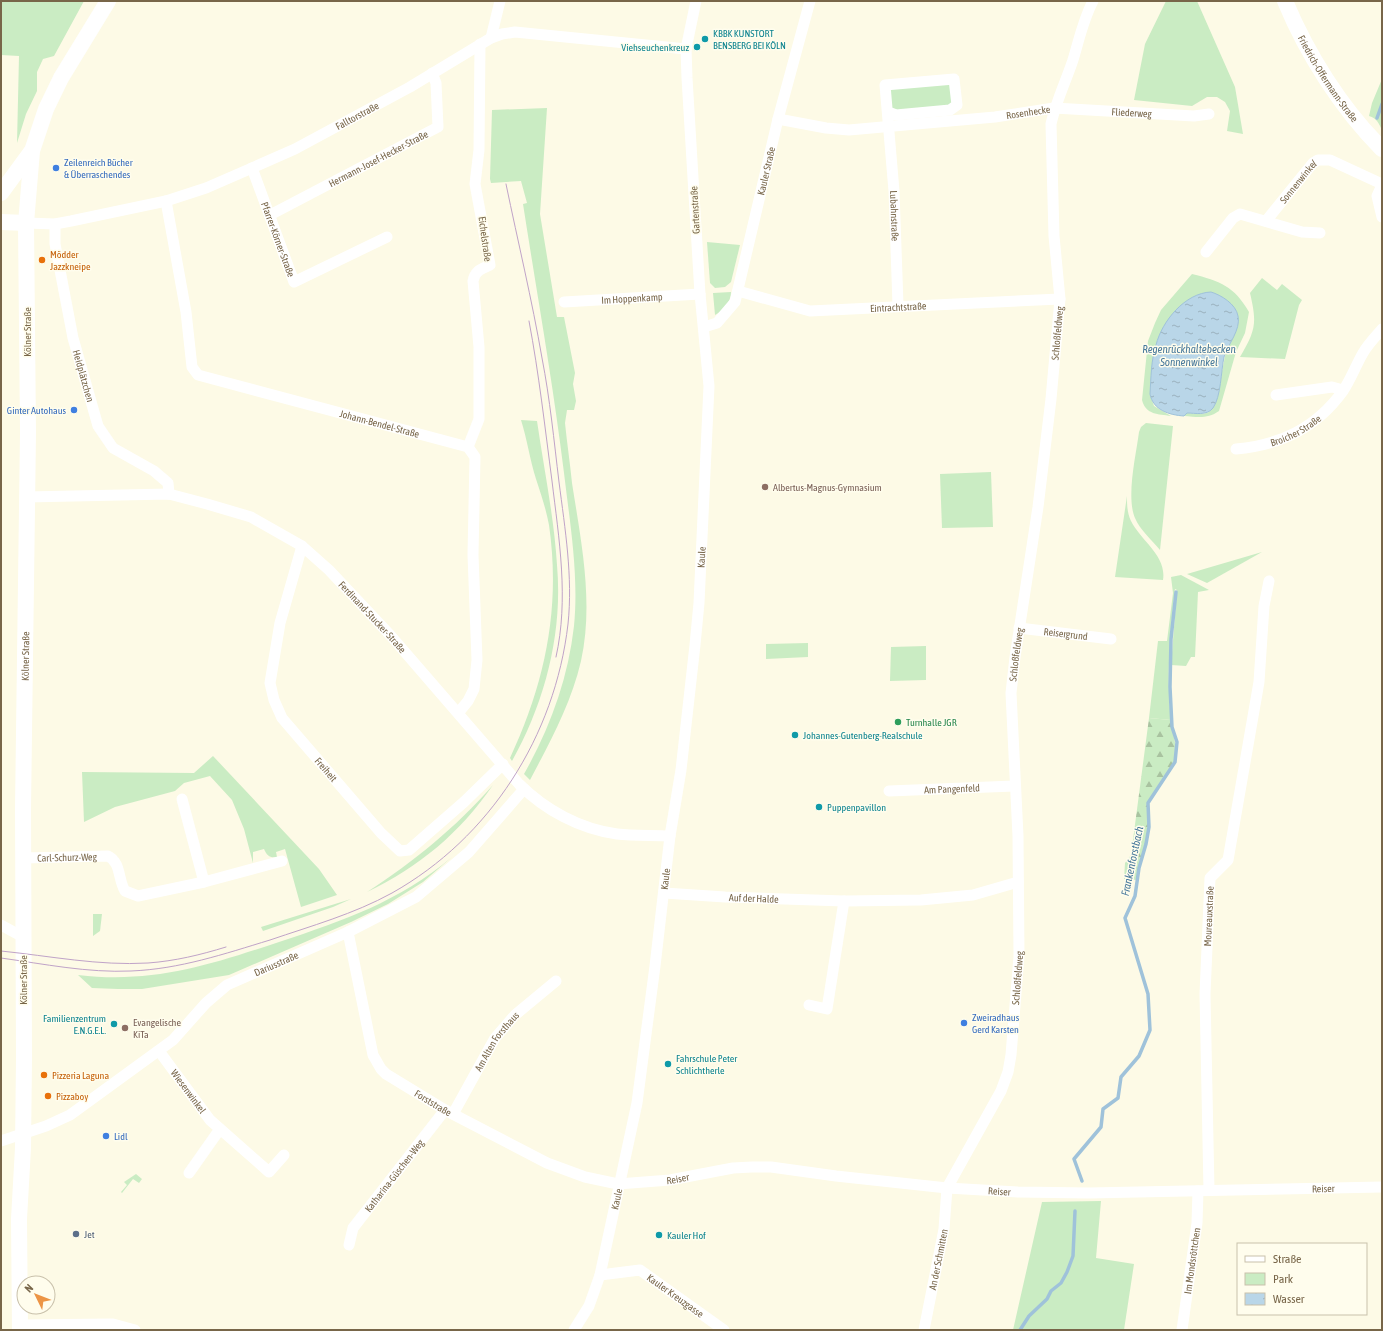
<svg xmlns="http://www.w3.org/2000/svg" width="1383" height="1331" viewBox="0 0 1383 1331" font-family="'Asap Condensed',sans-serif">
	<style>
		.green { fill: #caecc3 }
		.forest { fill: url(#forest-firs) }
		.water { fill: url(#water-ripples); stroke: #9fc2da }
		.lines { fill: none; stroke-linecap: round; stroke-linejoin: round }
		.stream { stroke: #9fc2da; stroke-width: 3.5 }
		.minor { stroke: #fff; stroke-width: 11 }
		.secondary { stroke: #fff; stroke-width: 16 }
		.tram { stroke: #c0a3c8; stroke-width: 1 }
		.culture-dot { fill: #0f9aa8; stroke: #fffded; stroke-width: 1.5 }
		.shop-dot { fill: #3f7fe0; stroke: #fffded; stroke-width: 1.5 }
		.food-dot { fill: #e8710a; stroke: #fffded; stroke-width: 1.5 }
		.education-dot { fill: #8d6e63; stroke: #fffded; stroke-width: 1.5 }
		.leisure-dot { fill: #2e9e5b; stroke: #fffded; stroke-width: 1.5 }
		.service-dot { fill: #5c6f8a; stroke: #fffded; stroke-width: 1.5 }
		.labels { text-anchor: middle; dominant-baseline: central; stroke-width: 3; stroke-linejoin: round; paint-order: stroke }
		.culture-label { font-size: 10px; fill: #0d838f; stroke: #fffded; text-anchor: start }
		.street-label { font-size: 10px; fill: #786649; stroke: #fffded }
		.shop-label { font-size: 10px; fill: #366cbe; stroke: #fffded; text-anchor: start }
		.food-label { font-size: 10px; fill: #c56008; stroke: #fffded; text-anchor: start }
		.education-label { font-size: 10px; fill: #785e54; stroke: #fffded; text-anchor: start }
		.leisure-label { font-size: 10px; fill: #27864d; stroke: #fffded; text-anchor: start }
		.service-label { font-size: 10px; fill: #4e5e75; stroke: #fffded; text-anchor: start }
		.water-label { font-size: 11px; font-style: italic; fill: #47789b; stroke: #fffded }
	</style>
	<defs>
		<pattern id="forest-firs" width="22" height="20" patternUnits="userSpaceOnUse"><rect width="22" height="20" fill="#caecc3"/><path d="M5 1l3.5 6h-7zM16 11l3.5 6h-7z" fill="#a9c3a0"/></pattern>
		<pattern id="water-ripples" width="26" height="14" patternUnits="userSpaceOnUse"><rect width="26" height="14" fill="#b9d6e8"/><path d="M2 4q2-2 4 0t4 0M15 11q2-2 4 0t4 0" fill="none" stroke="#9bb1be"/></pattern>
	</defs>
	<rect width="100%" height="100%" fill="#fdfae6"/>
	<!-- green -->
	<g class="green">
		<path d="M1,1H84L54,56L43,59L37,72V91L26,114L17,143L19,56L1,55Z"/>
		<path d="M1166,1H1197L1235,87L1243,134L1227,131L1230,111L1225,102L1217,97H1207L1192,106L1134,100L1145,44Z"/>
		<path d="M1382,79V130C1379,124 1377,118 1369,116L1372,103Z"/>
		<path d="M950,82L955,104L896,113L890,109L891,87Z"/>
		<path d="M547,108L540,214L557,317H564L575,373L573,384L576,401L574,410H567L565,423C567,443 570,463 572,483C581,541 594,602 581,661C571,704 550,742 530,780L524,774C550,728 568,679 574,626C579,575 570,524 564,473C553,383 537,294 523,204L527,203L521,181L491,183L490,179L492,110Z"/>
		<path d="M707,242L740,245L731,282L725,287L715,288L710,283Z"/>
		<path d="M1192,274C1220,281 1234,286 1249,312L1245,333L1236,352L1219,411C1208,419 1198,417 1184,416L1187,413L1203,414L1209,412L1217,397L1225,356L1238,320L1150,394L1154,406L1171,416C1158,414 1146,415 1142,400L1148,341L1155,323L1161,310Z"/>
		<path d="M1262,278L1277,290L1282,284L1302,300L1299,305L1285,359L1240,357C1256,330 1257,323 1250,293Z"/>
		<path d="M731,292C731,302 724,310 715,315L713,293Z"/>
		<path d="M521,420L537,421C544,469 554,517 557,565C563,633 545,702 512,761L510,758C545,683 561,608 549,525C546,509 541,494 536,479C530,460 527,439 521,420Z"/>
		<path d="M1146,423L1173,426L1160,550C1152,540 1140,530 1135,518C1126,497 1136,455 1139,432L1141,427Z"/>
		<path d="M991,472L993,527L942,528L940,474Z"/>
		<path d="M1127,496C1127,504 1127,513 1131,521C1141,541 1167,556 1163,580L1115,577Z"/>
		<path d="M1262,552L1207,583L1187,574Z"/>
		<path d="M1181,575L1209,590L1198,592L1195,657H1191L1186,666L1171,665L1177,590L1175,589C1170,633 1166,677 1171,720L1149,718L1158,641H1167L1173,593L1171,577Z"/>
		<path d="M808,643V657L766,659V644Z"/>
		<path d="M926,646V680L890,681L891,647Z"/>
		<path d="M213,756L319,869L337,895L301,907L285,849L276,852L277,857C270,858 267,856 264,849L253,852V863L244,829L232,800L210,776L184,783L175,791L115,807L84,822L82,772L194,773Z"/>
		<path d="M493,785C460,833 419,867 367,892C415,861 455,828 493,785Z"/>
		<path d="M1131,855L1141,859L1137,880L1124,879L1125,863Z"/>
		<path d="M452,857L423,882L388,904L351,922L229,975L142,989H118L92,988L78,975C152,984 210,965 279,942C345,920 398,902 452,857Z"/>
		<path d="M351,899L333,907L263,931L261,927Z"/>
		<path d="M93,914H102L100,931L93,936Z"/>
		<path d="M136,1174L142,1179L139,1183L133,1179L122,1193L121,1192L127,1185L124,1182Z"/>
		<path d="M1101,1201L1096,1258L1134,1264L1124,1330H1013L1042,1202Z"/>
	</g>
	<!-- forest -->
	<path class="forest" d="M1149,718L1171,720L1176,748L1174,763L1148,802V831L1141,859L1131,855Z"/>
	<!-- water -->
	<path class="water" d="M1211,292C1221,295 1236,304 1238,316C1241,330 1228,344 1224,357C1221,371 1221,397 1213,408C1207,416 1195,413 1187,413L1184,416C1169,415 1153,410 1150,394C1151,378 1151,360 1156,345C1162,321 1185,293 1211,292Z"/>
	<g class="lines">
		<!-- stream -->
		<g class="stream">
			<path d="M1377,118L1382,104"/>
			<path d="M1082,1181L1074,1159L1101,1127L1103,1109L1118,1098L1121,1077L1139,1056L1150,1030L1148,994L1125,918L1135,896L1139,868L1146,844L1149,827L1148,803L1175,762L1177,742L1172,727L1170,687L1171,639L1176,592"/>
			<path d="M1020,1330L1029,1316L1047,1299L1051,1291L1061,1283L1067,1272L1073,1256L1075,1211"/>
		</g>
		<!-- minor -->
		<g class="minor">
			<path d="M491,38L500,1"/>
			<path id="s1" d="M888,112L896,115L950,110L957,105L954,79L885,85L894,191L898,305"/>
			<path id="s2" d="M778,119L826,128L849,130L995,117L1054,108L1194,116L1209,114"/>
			<path id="s3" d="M252,168L294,282L387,237"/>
			<path d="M1382,185L1377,196L1382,217"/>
			<path id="s4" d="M166,201L186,312L192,367L198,375L468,447L475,457L473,555L477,660L474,689L468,701L459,712"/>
			<path id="s5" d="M270,215L438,127L436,83L432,73"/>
			<path id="s6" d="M1266,221L1313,163L1318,160H1330L1382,184"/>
			<path id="s7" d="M26,223L55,224L71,221L166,201L206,188L252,168L295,149L410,87L491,38L502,34L515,32L686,49"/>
			<path id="s8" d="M55,224V244L73,338L98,426L113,448L154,471L168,483L169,494"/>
			<path d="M1206,252L1233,218L1240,214L1302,232L1320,233"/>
			<path id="s9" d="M738,291L810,311L1060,299"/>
			<path id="s10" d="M564,302L700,294"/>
			<path id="s11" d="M704,327L717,323L735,302L778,119L810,1"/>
			<path d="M1276,395L1332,387L1343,390"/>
			<path d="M468,447L479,419V347L473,281C475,270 482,269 490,265L475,184L479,150L480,44"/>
			<path id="s12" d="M1236,449C1281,445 1316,428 1343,391C1351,379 1356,365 1363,353C1368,344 1376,336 1382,329"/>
			<path id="s13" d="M26,497L169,494L207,504L251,517L302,546L329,570L391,636L519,784C545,810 580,829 617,834C634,836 653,835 670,836"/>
			<path id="s14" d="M302,546L280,623L270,683L274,700L282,718L381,833L400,851L409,850L464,802L503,764"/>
			<path id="s15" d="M1019,628L1111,639"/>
			<path id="s16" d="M889,791L1014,786"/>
			<path id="s17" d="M24,858L108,856C121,862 118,880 125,891L138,896L204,882L182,799"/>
			<path d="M204,882L282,861"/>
			<path id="s18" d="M664,893L725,897L844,901L921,900L973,895L1018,882"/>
			<path d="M1,925L23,937"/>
			<path id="s19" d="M348,932L373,1055L381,1069L386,1074L445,1110L547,1163L585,1177L618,1184L670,1180L733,1168L752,1167H771L836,1176L947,1188L1018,1192L1089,1193L1382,1187"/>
			<path d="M809,1005L827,1009L844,901"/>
			<path id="s20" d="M159,1051L210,1120L269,1172L284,1155"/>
			<path id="s21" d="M453,1114L495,1038L515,1015L556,981"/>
			<path id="s22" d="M1,1141L46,1126L70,1115L173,1040L206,1003L227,985L348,932L416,897L469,852L524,789"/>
			<path d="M189,1173L220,1129"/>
			<path id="s23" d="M1209,1190L1205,994L1210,878L1228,860L1259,682L1264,606L1269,581"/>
			<path id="s24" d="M349,1245L353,1228L445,1110"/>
			<path id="s25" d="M600,1275L640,1270L724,1330"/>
			<path d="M20,1325L113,1324L135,1330"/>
			<path id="s26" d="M574,1330L589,1306L600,1275L637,1103L655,966L670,836L681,770L695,645L699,603L709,386L700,294L687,78L686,49L696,1"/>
			<path id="s27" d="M924,1330L944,1229L947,1188L1001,1091L1008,1072L1011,1055L1019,956L1018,836L1011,693L1015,657L1038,507L1051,399L1060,299L1054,236L1051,124C1056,101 1066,81 1073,60C1079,40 1083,20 1093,1"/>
			<path id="s28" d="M1182,1330L1197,1223L1198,1191"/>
		</g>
		<!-- secondary -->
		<g class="secondary">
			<path id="s29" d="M1285,1C1307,54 1341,108 1382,149"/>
			<path d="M1,193L31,152"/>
			<path d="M1,222L26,223"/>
			<path id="s30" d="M20,1330L19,1219L23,1148L24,1058L23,809L28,432L26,223L32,151L46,109L61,78L108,1"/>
		</g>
		<!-- tram -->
		<g class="tram">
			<path d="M529,321C539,374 545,428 552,481C559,539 569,599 556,657"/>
			<path d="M1,951C50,956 99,966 148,963C175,961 200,955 226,947"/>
			<path d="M1,958C44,964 88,973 131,971C180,969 224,954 270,940C311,926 354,914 392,893C490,838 555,736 568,624C573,577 565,529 559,482C554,441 550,399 542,358C532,300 518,242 506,184"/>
		</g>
	</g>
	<!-- markers -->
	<g class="culture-dot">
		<circle cx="705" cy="39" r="4"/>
		<circle cx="697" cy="47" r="4"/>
		<circle cx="795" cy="735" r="4"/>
		<circle cx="819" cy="807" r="4"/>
		<circle cx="114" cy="1024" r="4"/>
		<circle cx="668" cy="1064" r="4"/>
		<circle cx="659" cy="1235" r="4"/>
	</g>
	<g class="shop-dot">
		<circle cx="56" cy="168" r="4"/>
		<circle cx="74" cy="410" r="4"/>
		<circle cx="964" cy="1023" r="4"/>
		<circle cx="106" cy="1136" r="4"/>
	</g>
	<g class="food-dot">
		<circle cx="42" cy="260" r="4"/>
		<circle cx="44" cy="1075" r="4"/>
		<circle cx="48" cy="1096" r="4"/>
	</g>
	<g class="education-dot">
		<circle cx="765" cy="487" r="4"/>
		<circle cx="125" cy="1028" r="4"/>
	</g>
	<circle class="leisure-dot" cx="898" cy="722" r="4"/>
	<circle class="service-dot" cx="76" cy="1234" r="4"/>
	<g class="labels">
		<!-- culture labels -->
		<g class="culture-label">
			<text x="713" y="33">KBBK KUNSTORT<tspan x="713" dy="12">BENSBERG BEI KÖLN</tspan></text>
			<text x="689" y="47" text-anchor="end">Viehseuchenkreuz</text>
			<text x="803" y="735">Johannes-Gutenberg-Realschule</text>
			<text x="827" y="807">Puppenpavillon</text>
			<text x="106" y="1018" text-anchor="end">Familienzentrum<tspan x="106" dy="12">E.N.G.E.L.</tspan></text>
			<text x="676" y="1058">Fahrschule Peter<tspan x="676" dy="12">Schlichtherle</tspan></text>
			<text x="667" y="1235">Kauler Hof</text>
		</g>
		<!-- street labels -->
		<g class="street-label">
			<text stroke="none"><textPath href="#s29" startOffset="89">Friedrich-Offermann-Straße</textPath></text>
			<text stroke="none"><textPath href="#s2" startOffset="252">Rosenhecke</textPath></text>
			<text stroke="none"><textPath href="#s2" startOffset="356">Fliederweg</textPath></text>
			<text stroke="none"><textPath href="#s7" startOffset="352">Falltorstraße</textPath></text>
			<text stroke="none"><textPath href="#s5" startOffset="122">Hermann-Josef-Hecker-Straße</textPath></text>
			<text stroke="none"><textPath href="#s11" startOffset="176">Kauler Straße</textPath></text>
			<text stroke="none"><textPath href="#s6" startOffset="51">Sonnenwinkel</textPath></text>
			<text transform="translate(695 210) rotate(-93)">Gartenstraße</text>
			<text stroke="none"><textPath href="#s1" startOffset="298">Lubahnstraße</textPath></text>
			<text stroke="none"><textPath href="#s3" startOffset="76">Pfarrer-Körner-Straße</textPath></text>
			<text transform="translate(485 239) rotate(82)">Eichelstraße</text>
			<text stroke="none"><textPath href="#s10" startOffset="68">Im Hoppenkamp</textPath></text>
			<text stroke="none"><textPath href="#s9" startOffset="163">Eintrachtstraße</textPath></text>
			<text transform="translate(27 332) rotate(-90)">Kölner Straße</text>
			<text stroke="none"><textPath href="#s27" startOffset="1018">Schloßfeldweg</textPath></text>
			<text stroke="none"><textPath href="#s8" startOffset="155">Heidplätzchen</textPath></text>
			<text stroke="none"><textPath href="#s4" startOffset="366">Johann-Bendel-Straße</textPath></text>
			<text stroke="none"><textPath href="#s12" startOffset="63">Broicher Straße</textPath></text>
			<text stroke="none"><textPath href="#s26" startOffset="787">Kaule</textPath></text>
			<text stroke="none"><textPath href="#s13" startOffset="387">Ferdinand-Stucker-Straße</textPath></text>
			<text stroke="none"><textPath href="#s15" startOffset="47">Reisergrund</textPath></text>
			<text stroke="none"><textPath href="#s27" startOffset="694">Schloßfeldweg</textPath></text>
			<text stroke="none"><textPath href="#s30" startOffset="674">Kölner Straße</textPath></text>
			<text stroke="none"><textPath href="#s14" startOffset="246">Freiheit</textPath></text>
			<text stroke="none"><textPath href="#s16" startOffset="63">Am Pangenfeld</textPath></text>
			<text stroke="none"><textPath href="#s17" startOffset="43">Carl-Schurz-Weg</textPath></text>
			<text stroke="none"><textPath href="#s26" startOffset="463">Kaule</textPath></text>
			<text stroke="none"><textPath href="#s18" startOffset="90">Auf der Halde</textPath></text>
			<text stroke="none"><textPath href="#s23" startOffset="274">Moureauxstraße</textPath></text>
			<text stroke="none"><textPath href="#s22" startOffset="332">Dariusstraße</textPath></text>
			<text stroke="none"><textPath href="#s27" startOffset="370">Schloßfeldweg</textPath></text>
			<text transform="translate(23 980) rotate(-90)">Kölner Straße</text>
			<text stroke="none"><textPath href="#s21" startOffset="85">Am Alten Forsthaus</textPath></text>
			<text stroke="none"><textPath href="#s20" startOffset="50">Wiesenwinkel</textPath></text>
			<text stroke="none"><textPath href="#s19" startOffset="204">Forststraße</textPath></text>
			<text stroke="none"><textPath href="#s24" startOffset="84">Katharina-Güschen-Weg</textPath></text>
			<text stroke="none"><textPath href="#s19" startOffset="467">Reiser</textPath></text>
			<text stroke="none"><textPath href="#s19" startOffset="1115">Reiser</textPath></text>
			<text stroke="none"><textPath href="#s19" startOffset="791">Reiser</textPath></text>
			<text stroke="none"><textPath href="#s26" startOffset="139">Kaule</textPath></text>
			<text stroke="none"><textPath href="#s27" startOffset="72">An der Schmitten</textPath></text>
			<text stroke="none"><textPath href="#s28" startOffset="70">Im Mondsröttchen</textPath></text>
			<text stroke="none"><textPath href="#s25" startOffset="84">Kauler Kreuzgasse</textPath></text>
		</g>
		<!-- shop labels -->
		<g class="shop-label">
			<text x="64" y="162">Zeilenreich Bücher<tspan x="64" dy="12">&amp; Überraschendes</tspan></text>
			<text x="66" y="410" text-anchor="end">Ginter Autohaus</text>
			<text x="972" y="1017">Zweiradhaus<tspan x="972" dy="12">Gerd Karsten</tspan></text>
			<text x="114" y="1136">Lidl</text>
		</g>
		<!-- food labels -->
		<g class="food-label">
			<text x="50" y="254">Mödder<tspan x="50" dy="12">Jazzkneipe</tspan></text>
			<text x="52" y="1075">Pizzeria Laguna</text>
			<text x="56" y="1096">Pizzaboy</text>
		</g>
		<!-- education labels -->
		<g class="education-label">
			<text x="773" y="487">Albertus-Magnus-Gymnasium</text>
			<text x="133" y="1022">Evangelische<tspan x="133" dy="12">KiTa</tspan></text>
		</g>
		<!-- leisure labels -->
		<g class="leisure-label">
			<text x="906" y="722">Turnhalle JGR</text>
		</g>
		<!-- service labels -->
		<g class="service-label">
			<text x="84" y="1234">Jet</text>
		</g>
		<!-- water labels -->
		<g class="water-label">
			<text x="1189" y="349">Regenrückhaltebecken<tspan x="1189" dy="13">Sonnenwinkel</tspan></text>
			<text transform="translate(1132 861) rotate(-78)">Frankenforstbach</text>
		</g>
	</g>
	<!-- border -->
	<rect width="1383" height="1331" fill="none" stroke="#786649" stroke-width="4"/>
	<!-- legend -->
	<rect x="1237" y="1243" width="130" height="72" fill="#fffded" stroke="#c9c1ab"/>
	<rect x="1245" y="1256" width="20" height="6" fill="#ffffff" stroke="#c9c1ab"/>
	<text x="1273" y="1263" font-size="12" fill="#786649">Straße</text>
	<rect x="1245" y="1273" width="20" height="12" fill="#caecc3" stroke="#c9c1ab"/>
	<text x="1273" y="1283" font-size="12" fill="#786649">Park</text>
	<rect x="1245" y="1293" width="20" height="12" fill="url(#water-ripples)" stroke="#c9c1ab"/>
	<text x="1273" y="1303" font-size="12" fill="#786649">Wasser</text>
	<!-- north arrow -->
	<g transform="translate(36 1295) rotate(313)"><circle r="19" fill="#fffded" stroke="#c9c1ab"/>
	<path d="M0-3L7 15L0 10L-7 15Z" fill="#ec9546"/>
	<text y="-6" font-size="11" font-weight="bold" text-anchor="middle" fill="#786649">N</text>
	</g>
</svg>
